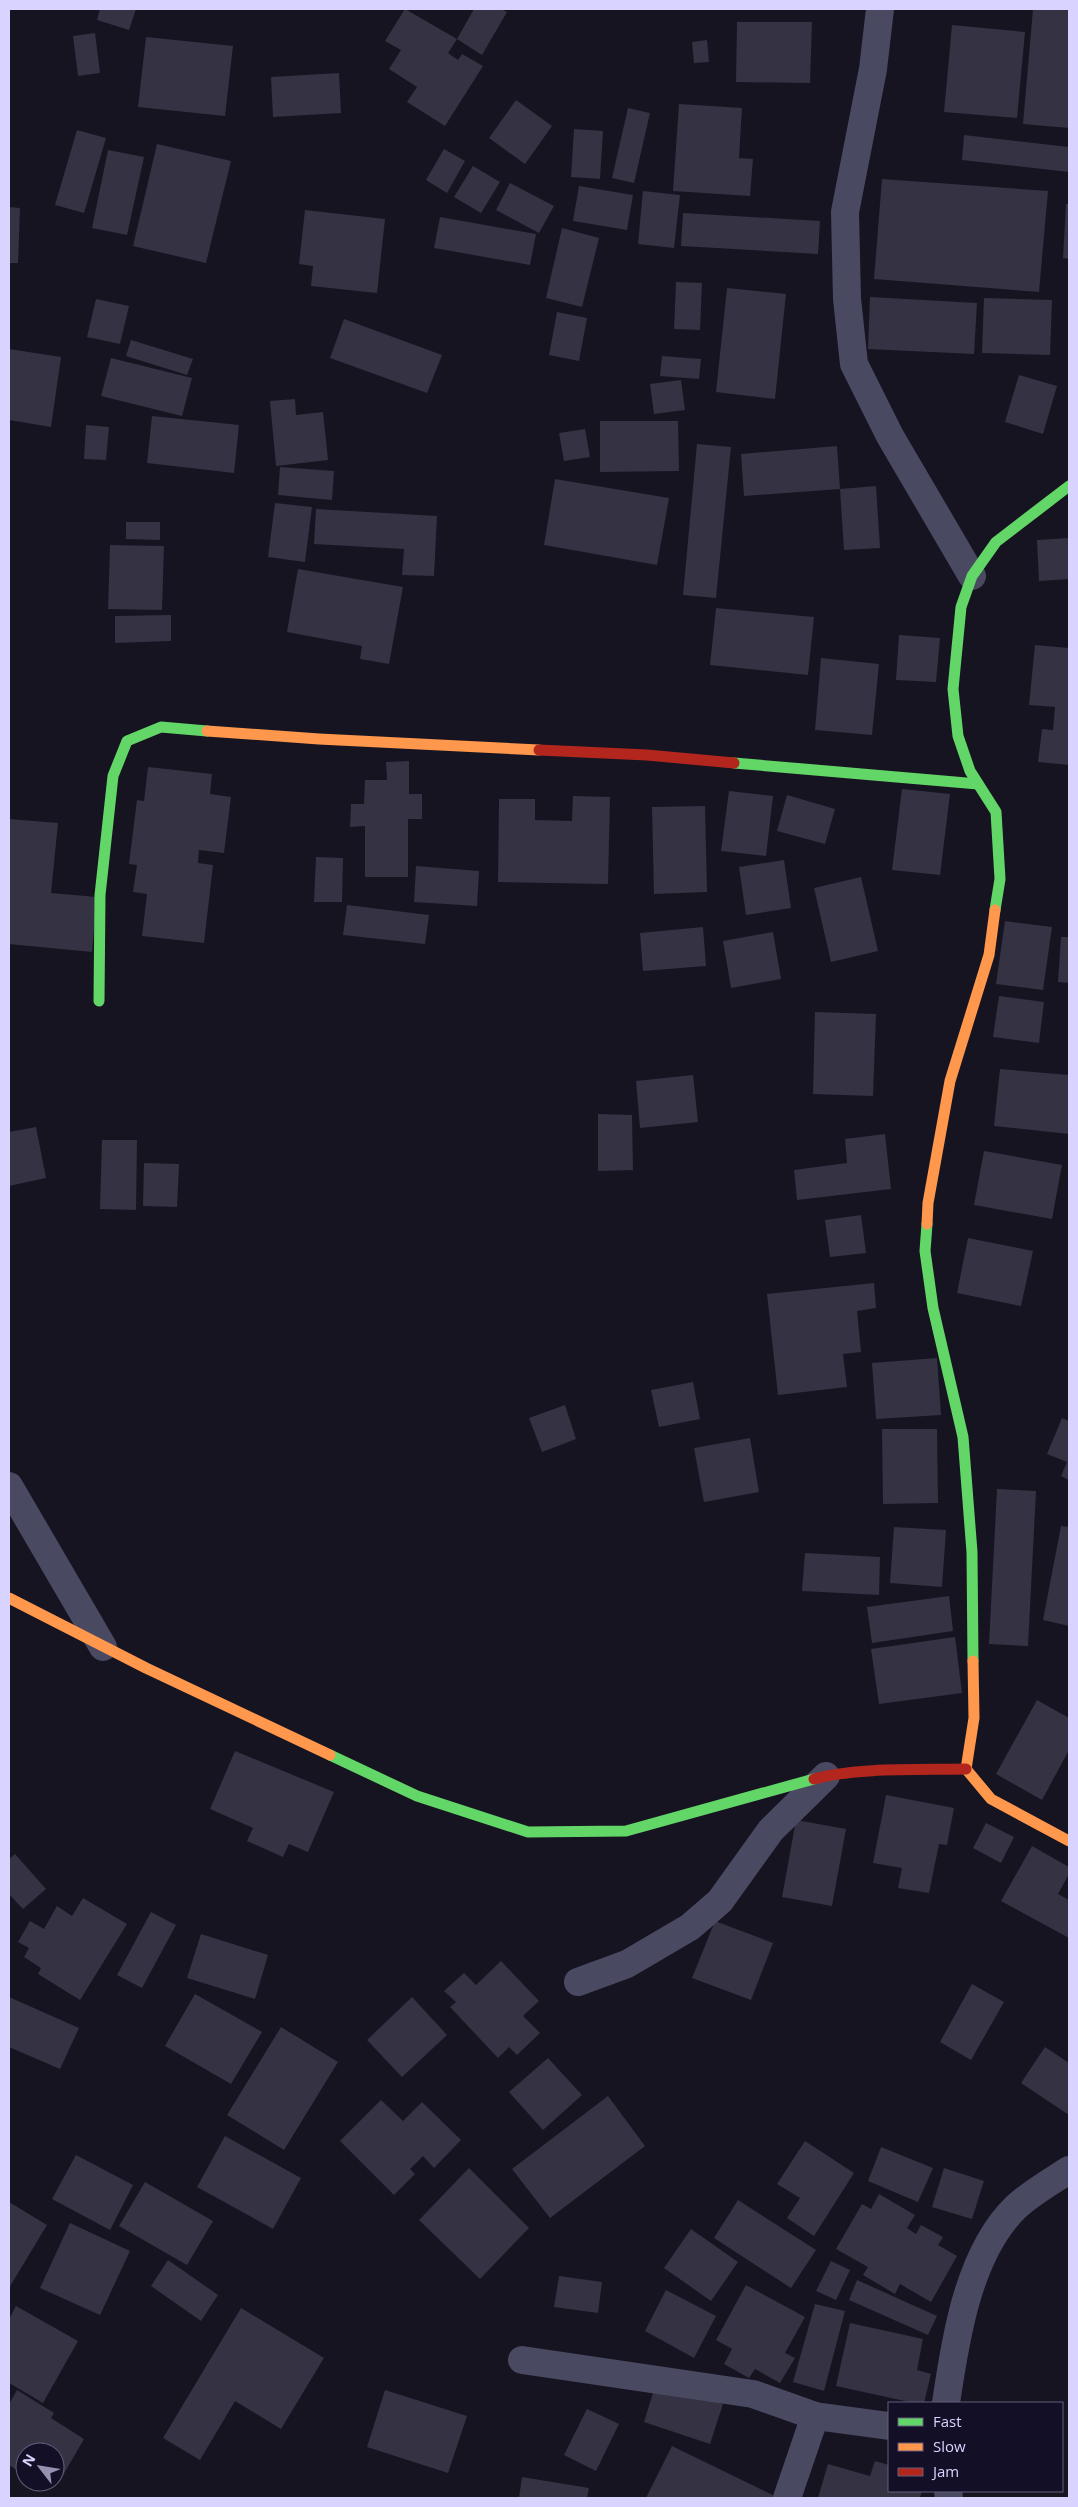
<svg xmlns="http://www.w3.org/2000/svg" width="1078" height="2507" viewBox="0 0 1078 2507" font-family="'Open Sans',sans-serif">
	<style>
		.building { fill: #343243 }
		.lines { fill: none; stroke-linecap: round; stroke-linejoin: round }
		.street { stroke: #4a4962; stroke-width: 28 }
		.fast { stroke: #63d668; stroke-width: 11 }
		.slow { stroke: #ff974d; stroke-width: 11 }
		.jam { stroke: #b3261e; stroke-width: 11 }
	</style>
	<rect width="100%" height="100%" fill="#161421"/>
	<!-- building -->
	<g class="building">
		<path d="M100,9H136L129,30L97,20Z"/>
		<path d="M405,9L457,39L474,9H501L507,12L482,55L457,39L448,53L458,60L462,54L483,66L445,126L407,102L417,87L389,69L401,50L385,41Z"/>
		<path d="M1033,9H1069V128L1023,124Z"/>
		<path d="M737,22H812L810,83L736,82Z"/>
		<path d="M952,25L1025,32L1017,118L944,112Z"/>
		<path d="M95,33L100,73L78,76L73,36Z"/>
		<path d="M146,37L233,46L225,116L138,107Z"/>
		<path d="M707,40L709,62L694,63L692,42Z"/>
		<path d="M339,73L341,113L273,117L271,77Z"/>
		<path d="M516,100L552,126L525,164L489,138Z"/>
		<path d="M679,104L742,108L739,158L753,159L750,196L673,191Z"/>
		<path d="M628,108L650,113L634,183L612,178Z"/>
		<path d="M574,129L603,131L600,179L571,177Z"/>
		<path d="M77,130L106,138L84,213L55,205Z"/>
		<path d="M964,135L1069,147V172L962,160Z"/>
		<path d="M157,144L231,161L206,263L133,246Z"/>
		<path d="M444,149L465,161L447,193L426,180Z"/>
		<path d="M108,150L144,157L127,235L92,228Z"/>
		<path d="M473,166L500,182L481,213L454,197Z"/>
		<path d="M882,179L1048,191L1039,292L874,279Z"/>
		<path d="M510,183L554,206L539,233L496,210Z"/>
		<path d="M579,186L633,195L627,230L573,221Z"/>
		<path d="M643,191L680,195L674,248L638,244Z"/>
		<path d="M1066,204H1069V259L1063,258Z"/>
		<path d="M9,207L20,208L18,263H9Z"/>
		<path d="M305,210L385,219L377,293L311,286L313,266L299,264Z"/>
		<path d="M683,213L820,221L818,254L681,246Z"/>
		<path d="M440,217L536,234L530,265L434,248Z"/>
		<path d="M562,228L599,238L582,307L546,298Z"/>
		<path d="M676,282L702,283L700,330L674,329Z"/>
		<path d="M727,288L786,294L775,399L716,392Z"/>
		<path d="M870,297L977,303L974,354L868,349Z"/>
		<path d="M984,298L1052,300L1050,355L982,353Z"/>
		<path d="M96,299L129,306L120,344L87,337Z"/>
		<path d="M557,312L587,318L579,361L549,355Z"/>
		<path d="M344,319L442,355L427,393L330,358Z"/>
		<path d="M131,340L193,359L187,375L126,356Z"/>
		<path d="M9,349L61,357L51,427L9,420Z"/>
		<path d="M662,356L701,359L699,379L660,376Z"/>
		<path d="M111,358L192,378L182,416L101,396Z"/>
		<path d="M1019,375L1057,386L1043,434L1005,422Z"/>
		<path d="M681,380L685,410L654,414L650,384Z"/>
		<path d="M295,399L296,415L323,412L328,460L276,466L270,401Z"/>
		<path d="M152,416L239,425L234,473L147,463Z"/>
		<path d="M600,421H678L679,471L600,472Z"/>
		<path d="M86,425L109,427L106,460L84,459Z"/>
		<path d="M585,429L590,457L564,461L559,433Z"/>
		<path d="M697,444L731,447L716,598L683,595Z"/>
		<path d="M837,446L840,489L744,496L741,454Z"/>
		<path d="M280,467L334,471L332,500L278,495Z"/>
		<path d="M555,479L669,498L657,565L544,545Z"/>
		<path d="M876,486L880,548L844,550L840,489Z"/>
		<path d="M275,503L312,507L305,562L268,557Z"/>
		<path d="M316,509L437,516L434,576L402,575L404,549L314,544Z"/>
		<path d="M126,522H160V540L126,539Z"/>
		<path d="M1069,538V579L1039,581L1037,540Z"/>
		<path d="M110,545L164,546L162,610L108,609Z"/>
		<path d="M298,569L403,587L389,664L360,659L362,646L287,632Z"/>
		<path d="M716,608L814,617L808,675L710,665Z"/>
		<path d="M171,615V641L115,643V616Z"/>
		<path d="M899,635L940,638L936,682L896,680Z"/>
		<path d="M1035,645L1069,648V765L1038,762L1042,729L1053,730L1055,707L1029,705Z"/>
		<path d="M821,658L879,664L872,735L815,730Z"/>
		<path d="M409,761V794H422V819H408V877H365V826L350,827L351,804H364L365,780H387L386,762Z"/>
		<path d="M148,767L212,774L210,794L231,797L224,853L199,850L198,863L213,865L204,943L142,936L147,894L133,892L137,865L129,864L137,800L144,801Z"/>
		<path d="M902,789L950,794L940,875L892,870Z"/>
		<path d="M729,791L773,796L766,856L721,851Z"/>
		<path d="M787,795L835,809L825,844L777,831Z"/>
		<path d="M573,796L610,797L608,884L498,882L499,799H535V820L572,821Z"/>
		<path d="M705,806L707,892L654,894L652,807Z"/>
		<path d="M9,819L58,823L51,893L97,897L92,952L9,944Z"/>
		<path d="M316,857L343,858L342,902H314Z"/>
		<path d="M784,860L791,908L746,915L739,867Z"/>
		<path d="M416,866L479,871L477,906L414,902Z"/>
		<path d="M861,877L878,951L831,962L814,888Z"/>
		<path d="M347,905L429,915L425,944L343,935Z"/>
		<path d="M1005,921L1052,927L1043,990L996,984Z"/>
		<path d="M703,927L706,966L643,971L640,933Z"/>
		<path d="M773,932L781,979L731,988L723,941Z"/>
		<path d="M1061,937H1069V983L1058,982Z"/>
		<path d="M999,996L1044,1002L1039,1043L993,1037Z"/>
		<path d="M815,1012L876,1014L873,1096L813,1094Z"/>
		<path d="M1000,1069L1069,1075V1134L994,1126Z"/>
		<path d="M693,1075L698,1122L640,1128L636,1081Z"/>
		<path d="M598,1114L632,1115L633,1170L598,1171Z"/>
		<path d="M36,1127L46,1178L9,1186V1132Z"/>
		<path d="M885,1134L891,1189L797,1200L794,1170L847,1163L845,1139Z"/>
		<path d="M102,1140H137L136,1210L100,1209Z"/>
		<path d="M984,1151L1062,1165L1052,1219L974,1205Z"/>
		<path d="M144,1163L179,1164L177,1207L143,1206Z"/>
		<path d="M861,1215L866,1253L830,1257L825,1220Z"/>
		<path d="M968,1238L1033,1251L1021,1306L957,1293Z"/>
		<path d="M874,1283L876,1308L857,1311L861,1352L843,1354L847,1387L778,1395L767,1294Z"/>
		<path d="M937,1358L941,1415L876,1419L872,1363Z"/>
		<path d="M693,1382L700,1419L659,1427L651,1390Z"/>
		<path d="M565,1405L576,1439L542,1452L529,1418Z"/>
		<path d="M1062,1418L1069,1421V1480L1061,1476L1067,1462L1047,1454Z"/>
		<path d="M882,1429H937L938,1503L883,1504Z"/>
		<path d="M750,1438L759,1492L704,1502L694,1448Z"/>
		<path d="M997,1489L1036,1491L1028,1646L989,1644Z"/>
		<path d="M1061,1526L1069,1527V1626L1043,1620Z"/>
		<path d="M894,1527L946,1530L942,1587L890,1583Z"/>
		<path d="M805,1553L880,1557L879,1595L802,1591Z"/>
		<path d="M949,1596L953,1631L872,1643L867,1607Z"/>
		<path d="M955,1637L962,1693L879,1704L871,1649Z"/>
		<path d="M1037,1700L1069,1718V1750L1042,1800L996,1774Z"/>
		<path d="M235,1751L334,1792L308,1852L289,1844L283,1857L247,1841L253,1828L210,1809Z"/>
		<path d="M886,1795L954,1808L947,1845L939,1844L929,1893L898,1888L902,1868L873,1863Z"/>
		<path d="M796,1820L846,1829L832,1906L782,1897Z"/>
		<path d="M986,1823L1014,1837L1001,1863L973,1848Z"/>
		<path d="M1032,1846L1069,1867V1874L1058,1894L1069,1900V1938L1001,1901Z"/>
		<path d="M15,1854L46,1889L23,1909L9,1894V1859Z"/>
		<path d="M83,1898L127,1924L80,2000L38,1974L41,1968L24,1957L29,1948L18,1942L30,1921L44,1929L57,1906L72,1916Z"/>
		<path d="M151,1912L176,1925L142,1988L117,1975Z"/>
		<path d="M715,1921L773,1943L751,2000L692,1978Z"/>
		<path d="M201,1934L268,1955L255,1999L187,1978Z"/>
		<path d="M501,1961L539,2001L523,2016L540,2033L517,2055L509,2047L498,2058L450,2007L456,2002L444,1991L464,1973L476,1985Z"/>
		<path d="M972,1984L1004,2002L971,2060L940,2042Z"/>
		<path d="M195,1994L262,2032L231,2084L165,2046Z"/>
		<path d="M9,1997L79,2028L60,2069L9,2047Z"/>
		<path d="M412,1997L447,2035L402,2077L367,2040Z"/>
		<path d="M281,2027L338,2062L284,2150L227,2115Z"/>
		<path d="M1045,2047L1069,2063V2115L1021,2083Z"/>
		<path d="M548,2058L582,2095L543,2130L509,2092Z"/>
		<path d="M608,2096L645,2146L550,2218L512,2169Z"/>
		<path d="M381,2100L403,2121L422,2102L461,2140L434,2168L423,2156L410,2169L415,2174L394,2195L340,2141Z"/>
		<path d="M225,2136L301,2178L273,2229L197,2187Z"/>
		<path d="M805,2141L854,2173L814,2236L787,2218L800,2198L777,2184Z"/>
		<path d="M881,2147L933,2168L918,2202L868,2181Z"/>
		<path d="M76,2155L133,2185L110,2230L52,2199Z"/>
		<path d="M469,2168L529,2228L480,2279L419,2220Z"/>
		<path d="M944,2168L984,2181L972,2219L932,2207Z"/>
		<path d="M145,2182L213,2221L187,2265L119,2226Z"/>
		<path d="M879,2194L915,2215L907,2228L916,2234L921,2225L943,2237L938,2245L957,2256L931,2302L900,2284L895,2294L863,2275L868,2267L836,2249L862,2204L871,2209Z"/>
		<path d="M738,2200L816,2250L791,2288L714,2238Z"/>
		<path d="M9,2202L47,2225L9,2288Z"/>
		<path d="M70,2223L130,2251L100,2315L40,2288Z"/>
		<path d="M691,2229L738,2262L711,2301L664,2268Z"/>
		<path d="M168,2260L218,2295L201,2321L151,2286Z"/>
		<path d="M831,2261L850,2270L836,2300L816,2291Z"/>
		<path d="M559,2276L602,2282L598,2313L554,2307Z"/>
		<path d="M857,2280L937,2316L928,2335L849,2300Z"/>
		<path d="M746,2285L805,2317L785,2353L795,2358L780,2383L755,2369L749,2378L724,2364L732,2349L716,2340Z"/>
		<path d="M666,2290L716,2316L694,2358L645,2331Z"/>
		<path d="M815,2304L845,2311L824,2391L793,2382Z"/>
		<path d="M16,2306L78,2341L43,2403L9,2383V2319Z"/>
		<path d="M241,2308L324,2358L281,2429L235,2401L200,2460L163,2438Z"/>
		<path d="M850,2323L923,2339L917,2370L931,2374L924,2403H914L836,2386Z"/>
		<path d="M656,2383L723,2404L710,2444L644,2422Z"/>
		<path d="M17,2390L54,2413L51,2418L84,2439L58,2484L55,2482V2452H25V2475L9,2465V2404Z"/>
		<path d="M385,2390L467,2416L448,2473L367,2447Z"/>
		<path d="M587,2409L619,2424L596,2471L564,2455Z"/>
		<path d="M672,2446L779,2498H646Z"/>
		<path d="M875,2461L889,2465V2491H922L920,2498H818L828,2464L870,2476Z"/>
		<path d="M522,2477L589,2488L587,2498H519Z"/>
	</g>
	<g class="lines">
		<!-- street -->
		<g class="street">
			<path d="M880,9L873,69L845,212L847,299L854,364L890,436L972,576"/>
			<path d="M9,1486L103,1647"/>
			<path d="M578,1982L627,1964L690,1927L720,1901L771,1830L826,1776"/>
			<path d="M522,2360L753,2394L815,2416L889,2426"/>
			<path d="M946,2403C955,2341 968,2253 1016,2207C1031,2193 1052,2181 1069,2170"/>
			<path d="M948,2491L949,2498"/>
			<path d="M787,2498L815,2416"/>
		</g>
		<!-- fast -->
		<g class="fast">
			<path d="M734,763L978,784"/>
			<path d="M995,910L1000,879L996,812L970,771L958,736L953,689L961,607L972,576L996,542L1069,486"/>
			<path d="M99,1001L100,895L113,776L127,741L161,727L207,731"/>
			<path d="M927,1224L925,1251L933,1308L963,1437L972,1552L973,1661"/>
			<path d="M330,1755L417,1796L528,1832L626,1831L814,1779"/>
		</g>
		<!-- slow -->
		<g class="slow">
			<path d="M207,731L319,739L539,750"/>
			<path d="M927,1224L928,1203L950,1081L989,955L995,910"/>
			<path d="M9,1598L146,1668L330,1755"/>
			<path d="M973,1661L974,1718L966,1769L991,1799L1069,1841"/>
		</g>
		<!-- jam -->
		<g class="jam">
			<path d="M539,750L647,755L734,763"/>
			<path d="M814,1779C857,1767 921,1770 966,1769"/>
		</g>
	</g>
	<!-- border -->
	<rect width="1078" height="2507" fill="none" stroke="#d9d4ff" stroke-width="20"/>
	<!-- legend -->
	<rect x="888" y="2402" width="175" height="90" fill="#130f26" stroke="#625e7d"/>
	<rect x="898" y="2418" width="25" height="8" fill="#63d668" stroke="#625e7d"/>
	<text x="933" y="2427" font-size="15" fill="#d9d4ff">Fast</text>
	<rect x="898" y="2443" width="25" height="8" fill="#ff974d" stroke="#625e7d"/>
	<text x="933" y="2452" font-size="15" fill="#d9d4ff">Slow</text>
	<rect x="898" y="2468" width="25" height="8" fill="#b3261e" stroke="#625e7d"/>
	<text x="933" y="2477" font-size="15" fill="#d9d4ff">Jam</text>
	<!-- north arrow -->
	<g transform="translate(40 2467) rotate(301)"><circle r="24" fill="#130f26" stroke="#625e7d"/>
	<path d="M0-4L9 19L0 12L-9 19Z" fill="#9591b1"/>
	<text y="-8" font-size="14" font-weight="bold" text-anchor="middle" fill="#d9d4ff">N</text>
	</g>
</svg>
